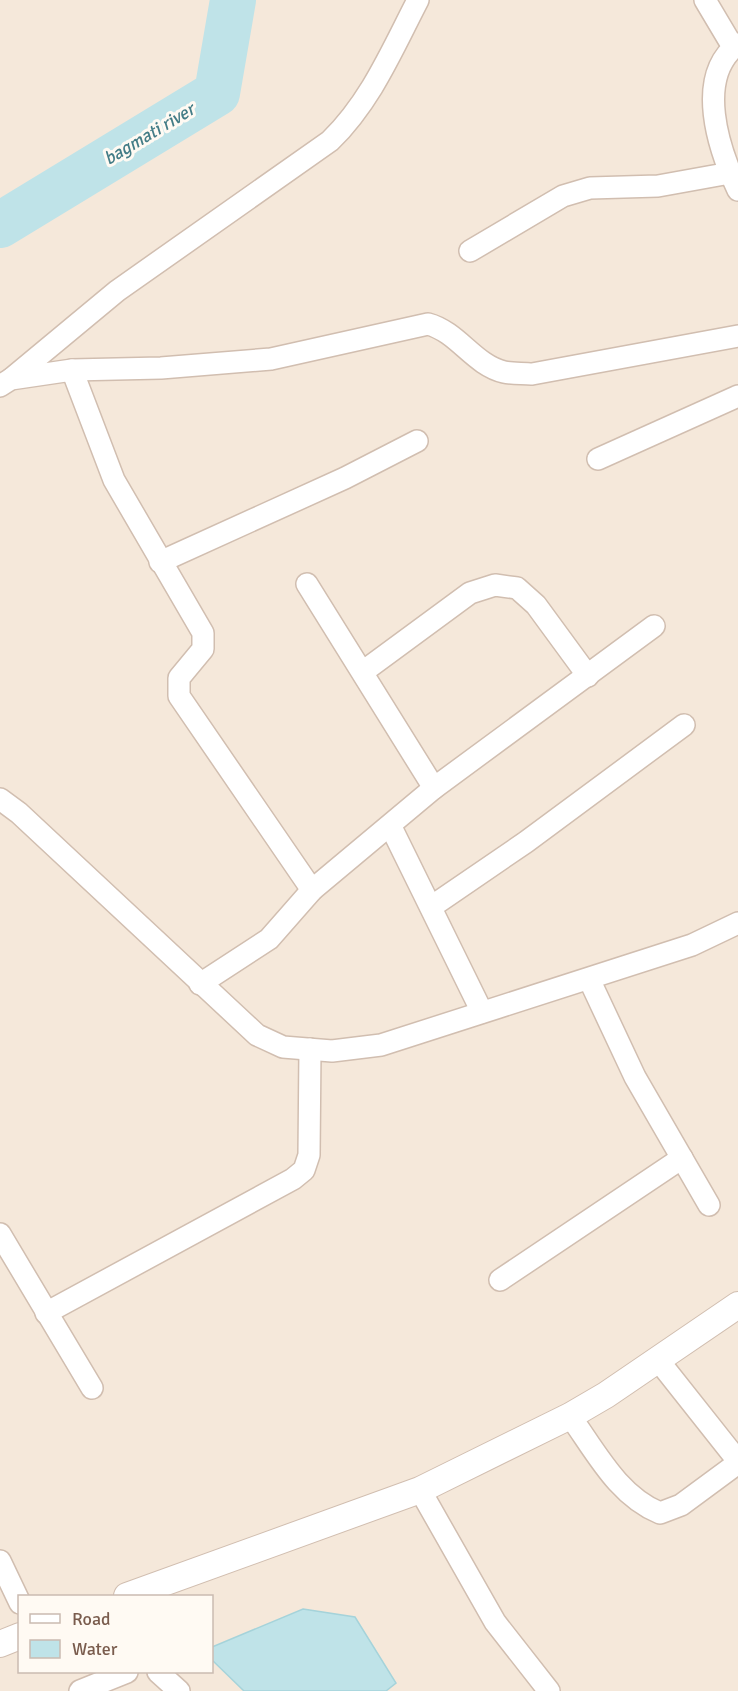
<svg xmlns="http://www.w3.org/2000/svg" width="738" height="1691" viewBox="0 0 738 1691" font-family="Signika,sans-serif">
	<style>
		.residential { fill: #f5e8da; fill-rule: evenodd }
		.water { fill: #bfe3e8; stroke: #a5d3da; stroke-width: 1.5 }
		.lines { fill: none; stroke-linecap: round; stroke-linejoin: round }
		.river { stroke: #bfe3e8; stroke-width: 46 }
		.minor-casing { stroke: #d1beb0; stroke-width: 24 }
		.tertiary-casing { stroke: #d1beb0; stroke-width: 28 }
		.minor { stroke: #fff; stroke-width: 21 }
		.tertiary { stroke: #fff; stroke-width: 26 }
		.labels { text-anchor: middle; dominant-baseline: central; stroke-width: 6; stroke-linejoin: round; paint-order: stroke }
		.water-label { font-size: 18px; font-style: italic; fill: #437c86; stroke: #fffaf3 }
	</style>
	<rect width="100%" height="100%" fill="#fdf6ec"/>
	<!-- residential -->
	<path class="residential" d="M0,0H738V1691H0ZM20,1596H212V1672H20Z"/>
	<!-- water -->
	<path class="water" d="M303,1609L355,1617L396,1683L386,1691H244L212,1660V1647Z"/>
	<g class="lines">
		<!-- river -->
		<path class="river" d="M0,225L217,93L233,0"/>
		<!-- minor casing -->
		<g class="minor-casing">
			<g id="minor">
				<path d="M705,0L733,47"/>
				<path d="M738,44C694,77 719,150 738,190"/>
				<path d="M470,251L563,196L590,188L658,186L730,173"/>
				<path d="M72,370L114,480L203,633V649L179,678V696L312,890"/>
				<path d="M11,379L117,291L330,141C371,101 392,50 418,0"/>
				<path d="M0,386L11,379L72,370L161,368L271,359L428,324C458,332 474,365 504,372C513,374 523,373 532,374L738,336"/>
				<path d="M598,459L738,396"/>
				<path d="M160,562L345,478L417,441"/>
				<path d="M307,584L434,788"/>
				<path d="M364,671L470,593L495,585L517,588L536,605L588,676"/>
				<path d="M0,799L19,813L257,1035L283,1047L332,1051L381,1045L692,945L738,923"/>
				<path d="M391,827L482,1012"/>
				<path d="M431,907L526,842L684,725"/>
				<path d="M589,979L635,1077L709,1205"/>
				<path d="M200,984L269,939L312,890L434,788L654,626"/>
				<path d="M0,1234L92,1388"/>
				<path d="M500,1280L682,1158"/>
				<path d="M46,1313L293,1179L304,1170L309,1155L310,1049"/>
				<path d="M658,1360L738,1461"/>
				<path d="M570,1416C596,1452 618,1496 660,1513L681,1505L738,1463"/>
				<path d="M420,1490L495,1622L549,1691"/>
				<path d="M0,1561L20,1603"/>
				<path d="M158,1672L179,1691"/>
				<path d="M80,1691L127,1672"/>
			</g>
		</g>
		<!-- tertiary casing -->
		<g class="tertiary-casing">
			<g id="tertiary">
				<path d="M127,1596L420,1490L570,1416L606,1395L738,1305"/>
				<path d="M0,1644L20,1636"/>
			</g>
		</g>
		<!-- minor -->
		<use href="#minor" class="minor"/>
		<!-- tertiary -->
		<use href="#tertiary" class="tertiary"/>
	</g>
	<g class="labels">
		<!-- water labels -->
		<g class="water-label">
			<text transform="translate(149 134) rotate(-31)">bagmati river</text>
		</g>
	</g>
	<!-- legend -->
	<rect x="18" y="1595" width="195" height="78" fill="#fffaf3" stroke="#cabbb1" stroke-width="1.5"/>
	<rect x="30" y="1614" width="30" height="9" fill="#ffffff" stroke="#cabbb1" stroke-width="1.5"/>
	<text x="72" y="1625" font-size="18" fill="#7a5c4d">Road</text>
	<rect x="30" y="1640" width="30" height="18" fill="#bfe3e8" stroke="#cabbb1" stroke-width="1.5"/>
	<text x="72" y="1655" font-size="18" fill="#7a5c4d">Water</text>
</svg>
